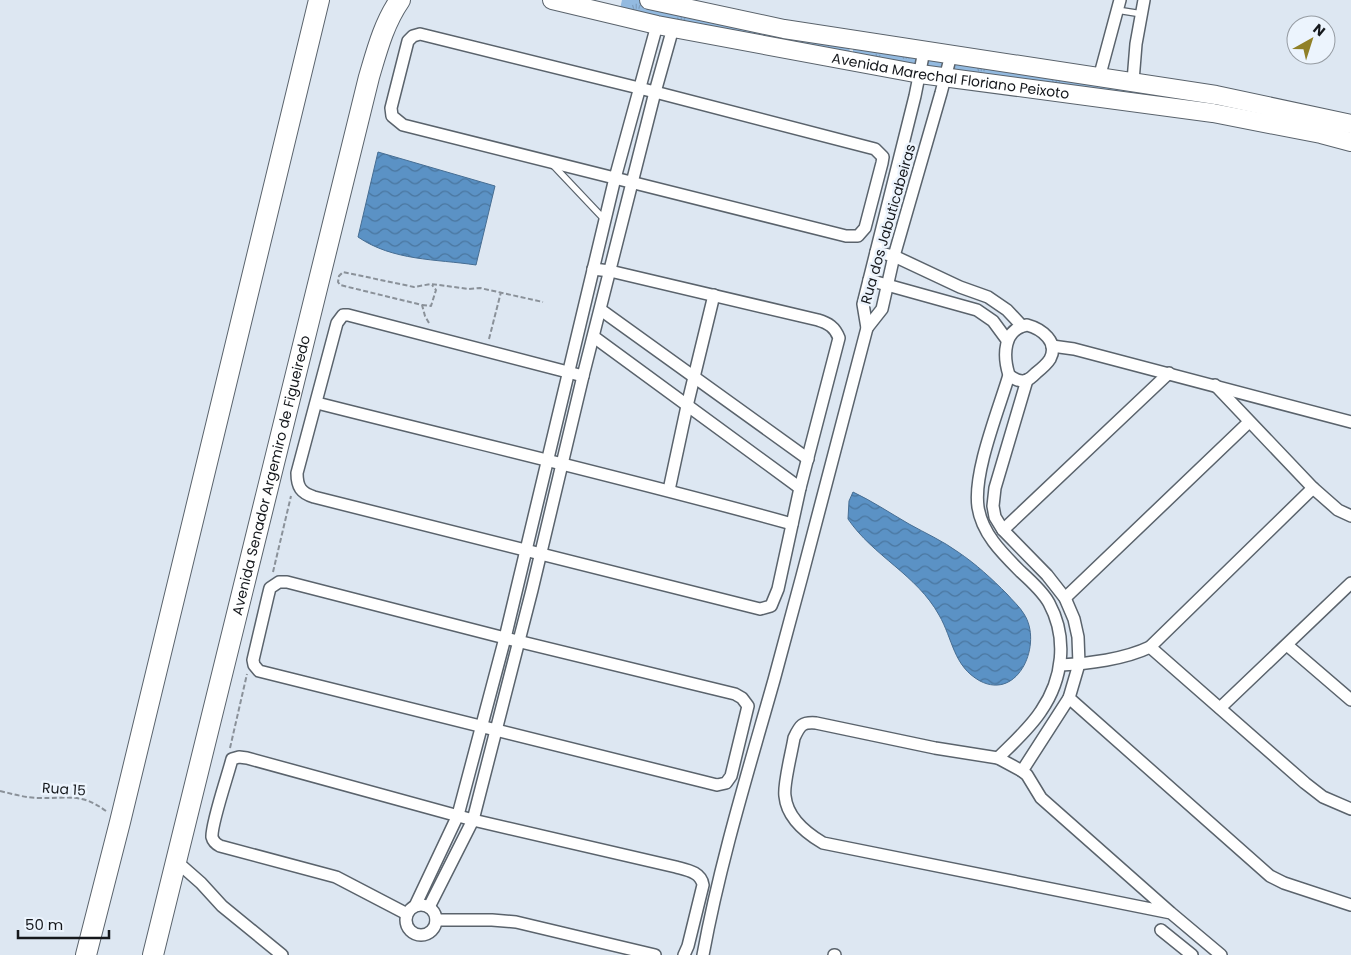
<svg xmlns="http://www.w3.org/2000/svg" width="1351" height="955" viewBox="0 0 1351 955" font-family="Poppins,sans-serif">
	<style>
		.grass { fill: url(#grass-tufts) }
		.water { fill: url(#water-waves); stroke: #466d92 }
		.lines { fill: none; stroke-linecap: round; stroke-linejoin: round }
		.lane-casing { stroke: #5a636c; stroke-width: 8 }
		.street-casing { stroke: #5a636c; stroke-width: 14 }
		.primary-casing { stroke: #5a636c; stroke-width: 20 }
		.highway-casing { stroke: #5a636c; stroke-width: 22 }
		.path { stroke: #8a9199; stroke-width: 2; stroke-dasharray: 5 2.5; stroke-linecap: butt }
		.lane { stroke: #fff; stroke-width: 5.5 }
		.street { stroke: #fff; stroke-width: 11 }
		.primary { stroke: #fff; stroke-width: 18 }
		.highway { stroke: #fff; stroke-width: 20 }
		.labels { text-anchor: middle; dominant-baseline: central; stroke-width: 5; stroke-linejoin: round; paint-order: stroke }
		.street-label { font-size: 14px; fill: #15181c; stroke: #ecf4fd }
	</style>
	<defs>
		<pattern id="grass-tufts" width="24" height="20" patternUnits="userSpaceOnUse" patternTransform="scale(1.25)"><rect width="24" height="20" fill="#93bae0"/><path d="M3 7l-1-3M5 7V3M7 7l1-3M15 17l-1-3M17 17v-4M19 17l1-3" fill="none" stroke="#7e9fc0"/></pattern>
		<pattern id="water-waves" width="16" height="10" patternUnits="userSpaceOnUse" patternTransform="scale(1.25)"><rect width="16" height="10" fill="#5b92c5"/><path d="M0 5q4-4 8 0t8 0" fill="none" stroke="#4a769f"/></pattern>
	</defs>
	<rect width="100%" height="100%" fill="#dde7f2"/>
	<!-- grass -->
	<g class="grass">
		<path d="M622,0H650L849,41L850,57L619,13Z"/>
		<path d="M853,42L922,53L918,71L853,59Z"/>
		<path d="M927,55L1168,90L1351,128V140L924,70Z"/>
	</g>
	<!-- water -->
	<g class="water">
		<path d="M378,152L495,186L476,265C436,259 393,261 358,237Z"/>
		<path d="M853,492C872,501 890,513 909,524C925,533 943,541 958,552C976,564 992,579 1007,594C1012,600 1020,607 1024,614C1043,643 1019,701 980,681C953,666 953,639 939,615C917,575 873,556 848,519L849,501Z"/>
	</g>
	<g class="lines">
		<!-- lane casing -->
		<g class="lane-casing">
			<g id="lane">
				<path d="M1117,10L1142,14"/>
				<path d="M552,164L604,219"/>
			</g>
		</g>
		<!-- street casing -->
		<g class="street-casing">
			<g id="street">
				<path d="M420,34L655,92L875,149L883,157L882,163L865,228L858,236H846L403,125L392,116L391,108L408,41L413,36Z"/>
				<path d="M1099,78L1120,0"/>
				<path d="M1133,81L1136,44L1144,0"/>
				<path d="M876,252L894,256L960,287L988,297L1007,310L1022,326"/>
				<path d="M869,280L977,310L993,321L1007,340"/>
				<path d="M601,310L808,459"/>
				<path d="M1027,325C1042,329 1059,342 1050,359C1047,364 1041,369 1036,373C1034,375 1030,379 1027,380C1020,383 1014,379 1009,375C1003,356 1003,329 1027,325Z"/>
				<path d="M867,328L882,309L894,256L941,93L951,55"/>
				<path d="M594,337L800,488"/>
				<path d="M1052,346L1074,349L1351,422"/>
				<path d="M583,376L348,315H343L337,323L297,473C297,487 301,493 314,497L760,609L771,606L778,589L800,488L839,338C835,327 828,323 818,320L610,271L593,269"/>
				<path d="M1215,385L1313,488L1338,510L1351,516"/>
				<path d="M317,403C475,443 634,480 792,524"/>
				<path d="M669,490L687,406L714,295"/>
				<path d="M1003,530L1169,373"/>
				<path d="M279,582H287L505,638L735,694L742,698L748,706L731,776L726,783L717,785L259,671L254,665L253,660L268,596L270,588Z"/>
				<path d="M1065,598L1249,422"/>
				<path d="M1287,645L1351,700"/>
				<path d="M1150,647L1305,783L1323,797L1351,809"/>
				<path d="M1061,665C1088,664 1125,659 1150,647L1313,488"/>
				<path d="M1069,698L1270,876L1284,883L1351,905"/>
				<path d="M1220,708L1351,583"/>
				<path d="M998,758C1013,743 1030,728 1041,711C1063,679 1068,638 1049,603C1043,592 1031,581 1021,572C1003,554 982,534 978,507C973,472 999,409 1009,375"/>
				<path d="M1022,771L1069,698L1079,664L1078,637L1074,619L1065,598L1047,575L1003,530L995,517L993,506L995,488L1027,380"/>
				<path d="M176,861L201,883L222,906L282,955"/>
				<circle cx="421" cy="920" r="15"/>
				<path d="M415,906L458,815L505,638L615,178L657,25"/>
				<path d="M429,907L473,820L532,590L583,376L655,92L673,28"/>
				<path d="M1171,913L823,843C806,833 787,817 785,796C783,785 792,751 794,738C800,725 802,722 816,723L935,748L998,758L1022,771L1027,775L1041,798L1171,913L1221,955"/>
				<path d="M407,914L336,877L220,846C216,844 213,841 212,837C211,824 228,775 232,759L239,757L247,758L473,820L676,867C687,870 701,872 703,885L688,946L684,955"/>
				<path d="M436,920H492L516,922L655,955"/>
				<path d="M1161,930L1192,955"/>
				<path d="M703,955C720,862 748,772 774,680C806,563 836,446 867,328L863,304L915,96L924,51"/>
				<path d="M834,955H835"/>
			</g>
		</g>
		<!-- primary casing -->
		<g class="primary-casing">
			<g id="primary">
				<path id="s1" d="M552,0L657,25L920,74L1213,113L1321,134L1351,142"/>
				<path d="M649,0L784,29L1216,95L1351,124"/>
			</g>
		</g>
		<!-- highway casing -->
		<g class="highway-casing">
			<g id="highway">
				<path d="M86,955L120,822L319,0"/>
				<path id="s2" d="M153,955L369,77C377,50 384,23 400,0"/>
			</g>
		</g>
		<!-- path -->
		<g class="path">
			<path d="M422,305L431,306L436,290L432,285"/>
			<path d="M429,323L425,316L422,305L340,285L338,282L339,276L343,272L414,287L431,284L469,289L480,288L543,302"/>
			<path d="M489,339L501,292"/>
			<path d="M273,572L291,496"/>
			<path d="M230,748L247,674"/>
			<path d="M0,791C13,794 26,798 39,798C68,799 80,792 106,811"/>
		</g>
		<!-- lane -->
		<use href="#lane" class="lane"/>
		<!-- street -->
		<use href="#street" class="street"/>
		<!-- primary -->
		<use href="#primary" class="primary"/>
		<!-- highway -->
		<use href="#highway" class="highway"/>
	</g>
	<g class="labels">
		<!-- street labels -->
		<g class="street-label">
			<text stroke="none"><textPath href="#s1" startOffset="406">Avenida Marechal Floriano Peixoto</textPath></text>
			<text transform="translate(888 224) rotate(-74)">Rua dos Jabuticabeiras</text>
			<text stroke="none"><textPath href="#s2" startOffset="494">Avenida Senador Argemiro de Figueiredo</textPath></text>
			<text transform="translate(64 789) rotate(4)">Rua 15</text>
		</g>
	</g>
	<!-- north arrow -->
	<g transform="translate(1311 40) rotate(39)"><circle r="24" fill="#ecf4fd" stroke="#969ca3"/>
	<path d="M0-4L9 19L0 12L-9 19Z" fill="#908027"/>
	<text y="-8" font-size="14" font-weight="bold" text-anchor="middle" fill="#15181c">N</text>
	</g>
	<!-- scale -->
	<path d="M18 930v8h91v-8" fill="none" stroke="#15181c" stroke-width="2.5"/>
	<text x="25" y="930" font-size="15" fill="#15181c" stroke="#ecf4fd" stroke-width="4" paint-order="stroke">50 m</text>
</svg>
